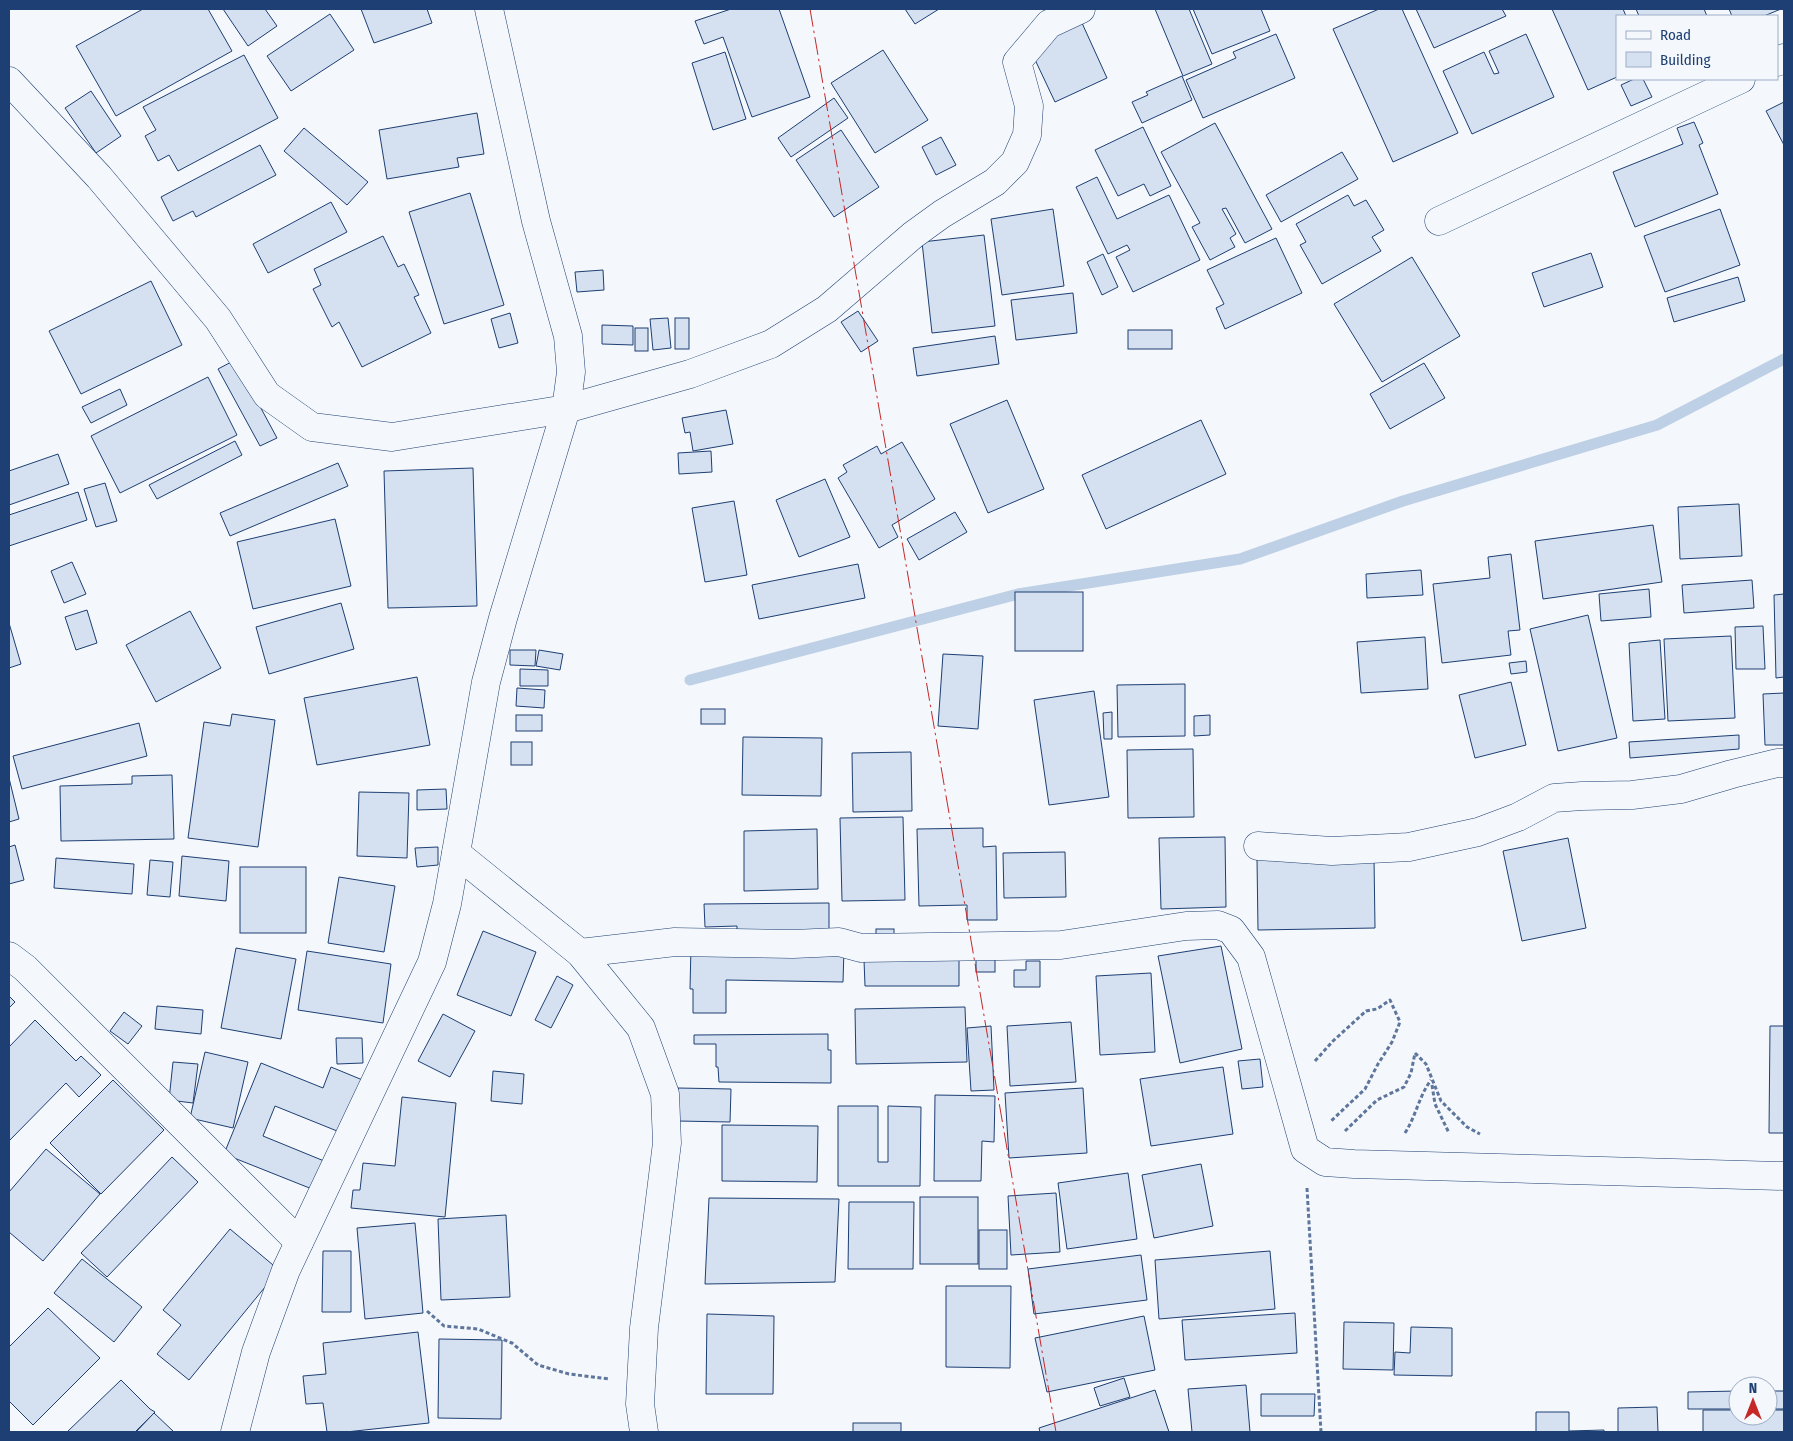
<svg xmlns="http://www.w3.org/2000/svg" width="1793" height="1441" viewBox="0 0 1793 1441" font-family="'Fira Sans Condensed',sans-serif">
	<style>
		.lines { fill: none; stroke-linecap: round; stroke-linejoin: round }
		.stream { stroke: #bed0e5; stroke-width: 11 }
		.building { fill: #d5e0f0; stroke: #1d3f73 }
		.street-casing { stroke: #1d3f73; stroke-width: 29 }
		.path { stroke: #5e769c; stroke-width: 3; stroke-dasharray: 4 2.5; stroke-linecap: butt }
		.street { stroke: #f4f7fb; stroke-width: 28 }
		.power { stroke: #c62828; stroke-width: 1; stroke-dasharray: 18 4 2.5 4; stroke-linecap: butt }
	</style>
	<rect width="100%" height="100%" fill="#f4f7fb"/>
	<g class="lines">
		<!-- stream -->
		<path class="stream" d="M690,680L1018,594L1240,559L1403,501L1657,425L1784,359"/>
	</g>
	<!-- building -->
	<g class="building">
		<path d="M143,9H208L232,51L116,116L76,46Z"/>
		<path d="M223,9H265L277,26L248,46Z"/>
		<path d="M361,9H427L432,23L374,43Z"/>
		<path d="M731,9H779L810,97L752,117L723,37L704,44L695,21Z"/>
		<path d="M905,9H939L915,24Z"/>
		<path d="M1155,9H1189L1212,64L1183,76Z"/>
		<path d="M1193,9H1261L1270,31L1212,54Z"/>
		<path d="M1379,9H1402L1458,133L1393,162L1333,29Z"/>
		<path d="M1416,9H1502L1506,16L1434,48Z"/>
		<path d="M1552,9H1623L1626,16H1617V77L1588,90Z"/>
		<path d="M1636,9H1704L1707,16H1639Z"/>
		<path d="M1729,9H1781L1764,16H1732Z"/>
		<path d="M330,14L354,50L291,91L267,56Z"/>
		<path d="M1082,23L1107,78L1055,102L1029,47Z"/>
		<path d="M1276,34L1295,78L1203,118L1186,80L1236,58L1233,52Z"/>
		<path d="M1526,34L1554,97L1472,134L1443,71L1484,52L1494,74L1499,73L1489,51Z"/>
		<path d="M883,50L928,120L875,153L831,83Z"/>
		<path d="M725,52L746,119L713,130L692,63Z"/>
		<path d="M244,55L278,118L178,171L169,155L158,161L145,136L156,130L143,107Z"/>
		<path d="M1182,76L1192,100L1142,123L1132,102L1148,95L1146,92Z"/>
		<path d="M1634,79H1643L1652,97L1631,106L1621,85Z"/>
		<path d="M91,91L121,136L96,153L65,108Z"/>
		<path d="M834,98L848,118L791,157L778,138Z"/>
		<path d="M1784,102V145L1766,111Z"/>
		<path d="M477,113L484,154L457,158L459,167L387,179L379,130Z"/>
		<path d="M1694,122L1703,143L1699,145L1718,194L1635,227L1613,172L1683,144L1677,128Z"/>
		<path d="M1215,123L1272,229L1245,243L1226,208L1222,209L1236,234L1230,238L1235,247L1210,260L1192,227L1200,223L1161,152Z"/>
		<path d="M1143,127L1171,186L1150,196L1144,184L1118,196L1095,150Z"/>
		<path d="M304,128L368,182L347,205L284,151Z"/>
		<path d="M841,130L879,187L834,217L796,160Z"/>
		<path d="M941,137L956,165L936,175L922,147Z"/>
		<path d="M260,145L276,175L196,217L193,211L173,221L161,197Z"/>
		<path d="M1342,152L1358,179L1281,222L1266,195Z"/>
		<path d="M1097,177L1117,219L1169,195L1200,260L1133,292L1116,257L1130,250L1127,245L1108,254L1076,187Z"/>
		<path d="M470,193L504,305L444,324L409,212Z"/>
		<path d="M1348,195L1354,206L1366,200L1384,230L1372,237L1381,251L1322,284L1300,245L1306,242L1296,224Z"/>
		<path d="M331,202L347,232L268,273L253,244Z"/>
		<path d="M1053,209L1064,286L1002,295L991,219Z"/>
		<path d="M1720,209L1740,265L1665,292L1644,236Z"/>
		<path d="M984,235L995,326L932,333L922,242Z"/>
		<path d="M383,236L398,267L404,264L419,295L414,297L431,333L362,367L339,322L332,327L313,289L321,285L314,269Z"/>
		<path d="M1276,238L1302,293L1225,329L1216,308L1224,304L1207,270Z"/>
		<path d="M1591,253L1603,287L1544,307L1532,273Z"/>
		<path d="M1103,254L1118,287L1102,295L1087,262Z"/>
		<path d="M1412,257L1460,336L1382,382L1334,304Z"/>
		<path d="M603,270L604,290L577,292L575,272Z"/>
		<path d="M1738,277L1745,301L1674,322L1667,298Z"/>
		<path d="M151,281L182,345L81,394L49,331Z"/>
		<path d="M1073,293L1077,333L1016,340L1011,300Z"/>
		<path d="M858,311L878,341L861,352L841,322Z"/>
		<path d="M510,313L518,343L499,348L491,319Z"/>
		<path d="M668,318L671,348L653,350L650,319Z"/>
		<rect x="675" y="318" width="14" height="31"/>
		<path d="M602,325L633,326V345L602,344Z"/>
		<rect x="635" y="328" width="13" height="23"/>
		<rect x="1128" y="330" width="44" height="19"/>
		<path d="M995,336L999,364L917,376L913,348Z"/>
		<path d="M235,360L277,438L260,446L218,369Z"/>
		<path d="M1424,363L1445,398L1390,429L1370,394Z"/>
		<path d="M208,377L237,435L120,493L91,436Z"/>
		<path d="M120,389L127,405L91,423L82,407Z"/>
		<path d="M1007,400L1044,489L988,513L950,424Z"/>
		<path d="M726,410L733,444L693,451L690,432L685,433L682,418Z"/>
		<path d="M1201,420L1226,474L1106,529L1082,475Z"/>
		<path d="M235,441L242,455L157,499L149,485Z"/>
		<path d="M902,442L935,499L892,525L898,537L879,548L838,478L847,472L843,465L877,446L881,454Z"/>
		<path d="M711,451L712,472L679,474L678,453Z"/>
		<path d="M58,454L69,484L9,505V471Z"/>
		<path d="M338,463L348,486L230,536L220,513Z"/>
		<path d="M473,468L477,606L388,608L384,471Z"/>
		<path d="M825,479L850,537L799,557L776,500Z"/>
		<path d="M105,483L117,521L96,527L84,489Z"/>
		<path d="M78,492L87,520L9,546V515Z"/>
		<path d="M734,501L747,575L705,582L692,508Z"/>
		<path d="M1739,504L1742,556L1680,559L1678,507Z"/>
		<path d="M955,512L967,532L919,560L907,539Z"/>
		<path d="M335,519L351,586L253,609L237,542Z"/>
		<path d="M1653,525L1662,582L1543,599L1535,541Z"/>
		<path d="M1511,554L1520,630L1508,631L1511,655L1442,663L1433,584L1490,578L1488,557Z"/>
		<path d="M72,562L86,594L64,603L51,571Z"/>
		<path d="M858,564L865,598L759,619L752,585Z"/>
		<path d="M1421,570L1423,595L1367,598L1366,574Z"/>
		<path d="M1752,580L1754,608L1684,613L1682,585Z"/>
		<path d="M1649,589L1651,617L1601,621L1599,594Z"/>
		<rect x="1015" y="592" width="68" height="59"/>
		<path d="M1784,594V677L1776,678L1774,595Z"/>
		<path d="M341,603L354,649L269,674L256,627Z"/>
		<path d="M87,610L97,643L76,650L65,617Z"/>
		<path d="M190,611L221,668L156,702L126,645Z"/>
		<path d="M1588,615L1617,738L1558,751L1530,629Z"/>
		<path d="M9,623L21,664L9,668Z"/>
		<path d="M1763,626L1765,669H1736L1735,627Z"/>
		<path d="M1731,636L1735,718L1668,721L1664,639Z"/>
		<path d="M1425,637L1428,689L1361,693L1357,642Z"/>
		<path d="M1660,640L1665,719L1633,721L1629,643Z"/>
		<path d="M510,650H536L535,666L510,665Z"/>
		<path d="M539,650L563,654L560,670L536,666Z"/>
		<path d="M943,654L983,656L978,729L938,726Z"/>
		<path d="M1526,661L1527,672L1511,674L1509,663Z"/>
		<path d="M520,669L548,670V686H520Z"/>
		<path d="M417,677L430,745L317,765L304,698Z"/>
		<path d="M1511,682L1526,745L1475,758L1459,695Z"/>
		<path d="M1185,684V736L1118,737L1117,685Z"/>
		<path d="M517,688L545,690L544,708L516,706Z"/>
		<path d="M1094,691L1109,797L1049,805L1034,700Z"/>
		<path d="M1784,693V745H1765L1763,694Z"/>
		<rect x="701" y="709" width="24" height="15"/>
		<path d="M1112,712V739H1104L1103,713Z"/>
		<path d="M232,714L275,720L258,847L188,838L204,722L230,726Z"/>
		<rect x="516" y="715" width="26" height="16"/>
		<path d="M1210,715V735L1194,736V716Z"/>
		<path d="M139,723L147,756L22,789L13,756Z"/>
		<path d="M1739,735V749L1630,758L1629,742Z"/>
		<path d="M743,737L822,738L821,796L742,795Z"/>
		<rect x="511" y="742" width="21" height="23"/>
		<path d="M1193,749L1194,817L1128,818L1127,750Z"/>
		<path d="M911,752L912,811L853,812L852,753Z"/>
		<path d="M172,775L174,839L61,841L60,786L132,784V776Z"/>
		<path d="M9,778L19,819L9,822Z"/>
		<path d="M446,789L447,809L417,810V790Z"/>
		<path d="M359,792L409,793L407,858L357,856Z"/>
		<path d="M903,817L905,900L842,901L840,818Z"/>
		<path d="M983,828V847L996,846L997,920H967V905L919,906L917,829Z"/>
		<path d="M817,829L818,889L744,891V831Z"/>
		<path d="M1225,837L1226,907L1161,909L1159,838Z"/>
		<path d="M1568,838L1586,928L1522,941L1503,851Z"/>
		<path d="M15,845L24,880L9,884V847Z"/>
		<path d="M438,847V865L417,867L415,848Z"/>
		<path d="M1065,852L1066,897L1004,898L1003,853Z"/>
		<path d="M182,856L229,861L226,901L179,896Z"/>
		<path d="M56,858L134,864L132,894L54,888Z"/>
		<path d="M1374,858L1375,928L1258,930L1257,859Z"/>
		<path d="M150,860L173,862L170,897L147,895Z"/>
		<rect x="240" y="867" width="66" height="66"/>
		<path d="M339,877L395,886L384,952L328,943Z"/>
		<path d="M829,903V933L737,934V926L705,927L704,904Z"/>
		<rect x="876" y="929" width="18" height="11"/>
		<path d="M483,931L536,952L511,1016L457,995Z"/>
		<path d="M691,946L844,949L843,982L726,980V1013H693V989H690Z"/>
		<path d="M1221,946L1242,1049L1180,1063L1158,956Z"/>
		<path d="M236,948L296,959L281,1039L221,1028Z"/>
		<path d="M307,951L391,964L383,1023L298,1010Z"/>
		<rect x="976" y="954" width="19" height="18"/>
		<path d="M959,959V986H865L864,960Z"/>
		<path d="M1026,961H1040V987H1014V970H1026Z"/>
		<path d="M1151,973L1155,1052L1100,1055L1096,976Z"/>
		<path d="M557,976L573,985L551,1028L535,1020Z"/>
		<path d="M9,996L15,1002L9,1008Z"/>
		<path d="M157,1006L203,1010L201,1034L155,1029Z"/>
		<path d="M965,1007L967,1062L856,1064L855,1009Z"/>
		<path d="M124,1012L142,1026L128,1044L110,1031Z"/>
		<path d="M443,1014L475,1031L450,1077L418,1061Z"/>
		<path d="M35,1020L76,1061L81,1056L101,1075L79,1097L66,1083L9,1141V1047Z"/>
		<path d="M1071,1022L1076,1082L1010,1086L1007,1026Z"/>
		<path d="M991,1026L994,1090L971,1091L967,1028Z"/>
		<path d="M1770,1026H1784V1133H1769Z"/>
		<path d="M828,1034V1050H831V1083L719,1082L718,1067H716V1044H694V1035Z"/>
		<path d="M336,1038H362L363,1063L337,1064Z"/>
		<path d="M205,1052L248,1062L233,1128L190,1118Z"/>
		<path d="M1260,1059L1263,1087L1242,1089L1238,1061Z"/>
		<path d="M173,1062L198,1064L193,1103L169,1100Z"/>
		<path d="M261,1063L323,1088L331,1067L365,1081L342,1133L275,1106L263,1136L329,1163L317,1191L224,1154Z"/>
		<path d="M1223,1067L1233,1134L1151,1146L1140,1079Z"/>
		<path d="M493,1071L524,1074L522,1104L491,1101Z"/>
		<path d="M113,1080L164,1130L101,1194L50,1143Z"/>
		<path d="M678,1088L731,1089L730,1122L678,1121Z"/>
		<path d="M1083,1088L1087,1153L1009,1158L1005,1093Z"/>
		<path d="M935,1095L995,1096L994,1142L982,1141L981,1181H934Z"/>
		<path d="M402,1097L456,1103L445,1217L351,1208L353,1190H360L363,1163L395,1166Z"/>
		<path d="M838,1106H878V1162H888V1106L921,1107L920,1186H838Z"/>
		<path d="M722,1125L818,1126L817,1182L722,1181Z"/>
		<path d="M46,1149L100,1194L43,1261L9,1232V1192Z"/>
		<path d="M172,1157L198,1182L107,1277L81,1253Z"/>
		<path d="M1201,1164L1213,1226L1154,1238L1142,1175Z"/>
		<path d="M1128,1173L1137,1239L1067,1249L1058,1183Z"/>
		<path d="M1056,1193L1060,1252L1011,1255L1008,1196Z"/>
		<rect x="920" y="1197" width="58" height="67"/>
		<path d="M709,1198L839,1199L835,1282L705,1284Z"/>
		<path d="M849,1202H914L913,1269H848Z"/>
		<path d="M506,1215L510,1297L441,1300L438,1219Z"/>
		<path d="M415,1223L423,1313L365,1319L357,1228Z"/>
		<path d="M230,1229L279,1270L189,1380L157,1354L181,1325L163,1310Z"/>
		<rect x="979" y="1230" width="28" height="39"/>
		<path d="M323,1251H351V1312H322Z"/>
		<path d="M1270,1251L1275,1309L1159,1319L1155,1260Z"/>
		<path d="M1141,1255L1147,1300L1034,1314L1028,1269Z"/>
		<path d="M82,1259L142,1307L114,1342L54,1293Z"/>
		<path d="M946,1286H1011L1010,1368L946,1367Z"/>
		<path d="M48,1308L100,1358L33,1425L9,1401V1347Z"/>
		<path d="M1295,1313L1297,1353L1185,1360L1182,1320Z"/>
		<path d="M707,1314L774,1316L773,1394H706Z"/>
		<path d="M1144,1316L1155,1370L1047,1392L1035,1338Z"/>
		<path d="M1344,1322L1394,1323L1393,1370L1343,1369Z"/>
		<path d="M1411,1327L1452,1328V1376L1394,1375L1395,1352L1410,1353Z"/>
		<path d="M418,1332L429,1423L346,1432H327L323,1403L306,1404L303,1376L326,1374L323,1343Z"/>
		<path d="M439,1339L502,1340L501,1419L438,1418Z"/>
		<path d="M1124,1378L1130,1397L1100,1406L1094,1388Z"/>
		<path d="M121,1380L150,1409L155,1412L135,1432H67Z"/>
		<path d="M1246,1385L1250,1432H1192L1188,1389Z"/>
		<path d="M1155,1390L1169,1432H1040L1039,1428Z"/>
		<path d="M1738,1391V1409H1688V1392Z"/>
		<rect x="1768" y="1391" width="16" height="18"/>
		<path d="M1261,1394H1315L1314,1416H1261Z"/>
		<path d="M1657,1407L1658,1432H1618V1408Z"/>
		<path d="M1703,1410H1738V1416H1768V1410H1784V1432H1703Z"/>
		<path d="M1536,1412H1569V1431L1604,1430V1432H1536Z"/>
		<path d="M154,1413L173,1431L172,1432H136Z"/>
		<rect x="853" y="1423" width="48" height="9"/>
	</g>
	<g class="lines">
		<!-- street casing -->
		<g class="street-casing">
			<g id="street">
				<path d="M1777,62L1784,58"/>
				<path d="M9,81L99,177L218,319L267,395L312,427L392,437L566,409L690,374L771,344L827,309L913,235L942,214L995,182L1015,162L1027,135L1029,106L1017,62L1049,24L1081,9"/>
				<path d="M1439,221L1741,79"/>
				<path d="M1258,846L1332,851L1409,847L1478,832L1518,817L1554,798L1582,796L1632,795L1681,789L1732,774L1777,763H1784"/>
				<path d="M456,853L580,953L641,1028L665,1094L667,1143L644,1328L640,1404L644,1432"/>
				<path d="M580,953L675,942L793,944L839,942L861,948L1061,945L1186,926L1218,925L1231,930L1251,957L1305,1149L1325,1162L1354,1164L1784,1176"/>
				<path d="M9,956L25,968L299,1242"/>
				<path d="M235,1432L256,1352L286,1270L432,962L447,904L486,682L503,618L566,409L571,372L568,336L536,221L489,9"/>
			</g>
		</g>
		<!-- path -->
		<g class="path">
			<path d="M1415,1053L1426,1064L1441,1101L1467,1127L1480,1134"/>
			<path d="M1315,1061L1333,1041L1366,1011L1377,1009L1390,1000L1400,1022L1392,1042L1378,1064L1365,1089L1330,1122"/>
			<path d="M1432,1085L1435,1104L1449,1133"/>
			<path d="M1345,1131L1377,1100L1404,1087L1411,1073L1415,1053"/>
			<path d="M1405,1133C1416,1116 1419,1096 1431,1080"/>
			<path d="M1307,1188L1321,1432"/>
			<path d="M427,1311L444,1326L478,1329L512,1343L538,1365L569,1374L609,1379"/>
		</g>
		<!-- street -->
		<use href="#street" class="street"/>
		<!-- power -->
		<path class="power" d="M810,9L1056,1432"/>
	</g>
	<!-- border -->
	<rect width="1793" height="1441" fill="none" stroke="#1d3f73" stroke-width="20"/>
	<!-- legend -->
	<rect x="1616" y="15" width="162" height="65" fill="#f4f7fb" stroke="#9eadc5"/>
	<rect x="1626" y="31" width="25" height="8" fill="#f4f7fb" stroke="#9eadc5"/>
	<text x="1660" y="40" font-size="15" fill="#1d3f73">Road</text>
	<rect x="1626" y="52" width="25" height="15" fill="#d5e0f0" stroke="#9eadc5"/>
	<text x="1660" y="65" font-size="15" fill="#1d3f73">Building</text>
	<!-- north arrow -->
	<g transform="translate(1753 1401)"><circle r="24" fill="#f4f7fb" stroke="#9eadc5"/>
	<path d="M0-4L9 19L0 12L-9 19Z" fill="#c62828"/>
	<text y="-8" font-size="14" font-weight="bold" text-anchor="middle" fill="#1d3f73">N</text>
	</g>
</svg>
